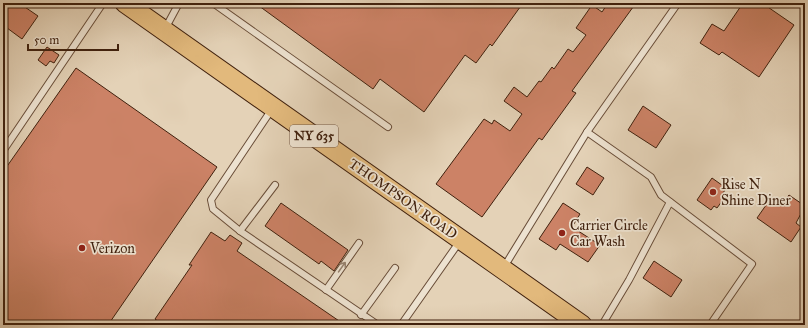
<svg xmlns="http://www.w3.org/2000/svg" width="808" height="328" viewBox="0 0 808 328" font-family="'IM FELL Great Primer',serif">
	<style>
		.building { fill: #cc8266; stroke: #40210e }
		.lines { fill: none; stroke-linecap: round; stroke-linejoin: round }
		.service-casing { stroke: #694d38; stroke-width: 8 }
		.primary-casing { stroke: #40210e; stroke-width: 21 }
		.service { stroke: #ede2d0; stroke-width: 6 }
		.primary { stroke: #e2b97c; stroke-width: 19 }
		.oneway { stroke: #96826f }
		.poi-dot { fill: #8f2418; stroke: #ede2d0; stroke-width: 1.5 }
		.labels { text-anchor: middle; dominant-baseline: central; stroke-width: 3.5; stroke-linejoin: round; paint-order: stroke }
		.shield { fill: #ede2d0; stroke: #745b48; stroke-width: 1 }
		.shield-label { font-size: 13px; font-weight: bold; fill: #40210e }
		.poi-label { font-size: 14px; fill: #40210e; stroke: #ede2d0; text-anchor: start }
		.street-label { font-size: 14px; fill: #40210e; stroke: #ede2d0 }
	</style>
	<rect width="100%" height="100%" fill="#e4d2b7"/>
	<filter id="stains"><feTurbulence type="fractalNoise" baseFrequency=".005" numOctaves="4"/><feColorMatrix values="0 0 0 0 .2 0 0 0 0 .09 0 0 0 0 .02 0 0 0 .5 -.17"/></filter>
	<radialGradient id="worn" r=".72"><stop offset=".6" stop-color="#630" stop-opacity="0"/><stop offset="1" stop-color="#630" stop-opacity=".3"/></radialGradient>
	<!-- building -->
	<g class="building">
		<path d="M3,3H19L38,16L22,39L3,25Z"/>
		<path d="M255,3H523L492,46L490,44L476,63L465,55L424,112L380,79L373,89Z"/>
		<path d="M608,3H636L572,91L576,93L542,140L539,138L482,217L436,184L484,119L492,124L494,120L510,131L522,114L504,101L514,87L527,97L539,81L541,82L552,67L554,69L568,49L573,52L586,35L576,28L592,5L602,12Z"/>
		<path d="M743,3H762L794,25L759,77L722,52L719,55L700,43L712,24L724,31Z"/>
		<path d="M47,47L59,55L54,63L50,61L46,66L38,60Z"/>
		<path d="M76,68L217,167L108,325H3V172Z"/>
		<path d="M643,106L671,125L656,148L628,130Z"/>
		<path d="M587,167L604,178L593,195L576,184Z"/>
		<path d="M712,178L726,188L722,195L725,197L717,208L714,206L711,210L697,200Z"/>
		<path d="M789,195L805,206L796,223L801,227L791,242L757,218L771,198L781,205Z"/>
		<path d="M281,203L348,250L334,271L321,261L319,264L265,226Z"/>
		<path d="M563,203L580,214L572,227L600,245L588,262L560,244L556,250L539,239Z"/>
		<path d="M211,232L225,241L230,235L242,243L237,251L345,325H163L155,319L192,265H189Z"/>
		<path d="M654,261L682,280L671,297L643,278Z"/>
	</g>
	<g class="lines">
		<!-- service casing -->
		<g class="service-casing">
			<g id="service">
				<path d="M213,3L388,127"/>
				<path d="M165,29L179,3"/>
				<path d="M272,109L211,200L213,209L240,231L378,325"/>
				<path d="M587,132L651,177L661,195L752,264L710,325"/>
				<path d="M3,151L103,3"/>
				<path d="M240,231L275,185"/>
				<path d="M504,267L587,132L678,3"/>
				<path d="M326,290L359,243"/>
				<path d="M361,315L395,268"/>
				<path d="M401,325L460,241"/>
				<path d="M602,325L629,280L670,202"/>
			</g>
		</g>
		<!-- primary casing -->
		<g class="primary-casing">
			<path id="primary" d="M125,3L582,325"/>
		</g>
		<!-- service -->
		<use href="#service" class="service"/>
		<!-- primary -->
		<use href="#primary" class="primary"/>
	</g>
	<!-- one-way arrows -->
	<defs><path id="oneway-shaft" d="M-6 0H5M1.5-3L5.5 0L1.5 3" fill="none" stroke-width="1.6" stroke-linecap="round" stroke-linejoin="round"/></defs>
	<use class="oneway" href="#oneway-shaft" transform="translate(342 267) rotate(-55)"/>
	<!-- markers -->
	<g class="poi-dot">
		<circle cx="713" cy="192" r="4"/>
		<circle cx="562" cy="233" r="4"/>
		<circle cx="82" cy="248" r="4"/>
	</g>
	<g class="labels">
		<!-- shield labels -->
		<rect class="shield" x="290" y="125" width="48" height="22" rx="3"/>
		<g class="shield-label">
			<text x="314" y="136">NY 635</text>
		</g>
		<!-- poi labels -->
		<g class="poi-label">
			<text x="721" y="184">Rise N<tspan x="721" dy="16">Shine Diner</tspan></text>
			<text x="570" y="225">Carrier Circle<tspan x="570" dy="16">Car Wash</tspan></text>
			<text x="90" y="248">Verizon</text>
		</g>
		<!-- street labels -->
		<g class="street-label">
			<text transform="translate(403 199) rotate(35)">THOMPSON ROAD</text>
		</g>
	</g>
	<!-- margin -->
	<rect width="808" height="328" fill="none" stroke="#e4d2b7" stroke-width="16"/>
	<rect x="4" y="4" width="800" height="320" fill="none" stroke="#40210e" stroke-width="2"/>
	<rect x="8" y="8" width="792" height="312" fill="none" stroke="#40210e"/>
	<!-- scale -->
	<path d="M28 44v6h90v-6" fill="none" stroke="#40210e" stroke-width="2"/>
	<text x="34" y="44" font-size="12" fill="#40210e" stroke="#ede2d0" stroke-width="3" paint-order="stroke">50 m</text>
	<rect width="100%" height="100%" filter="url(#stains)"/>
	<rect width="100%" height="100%" fill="url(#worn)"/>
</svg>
